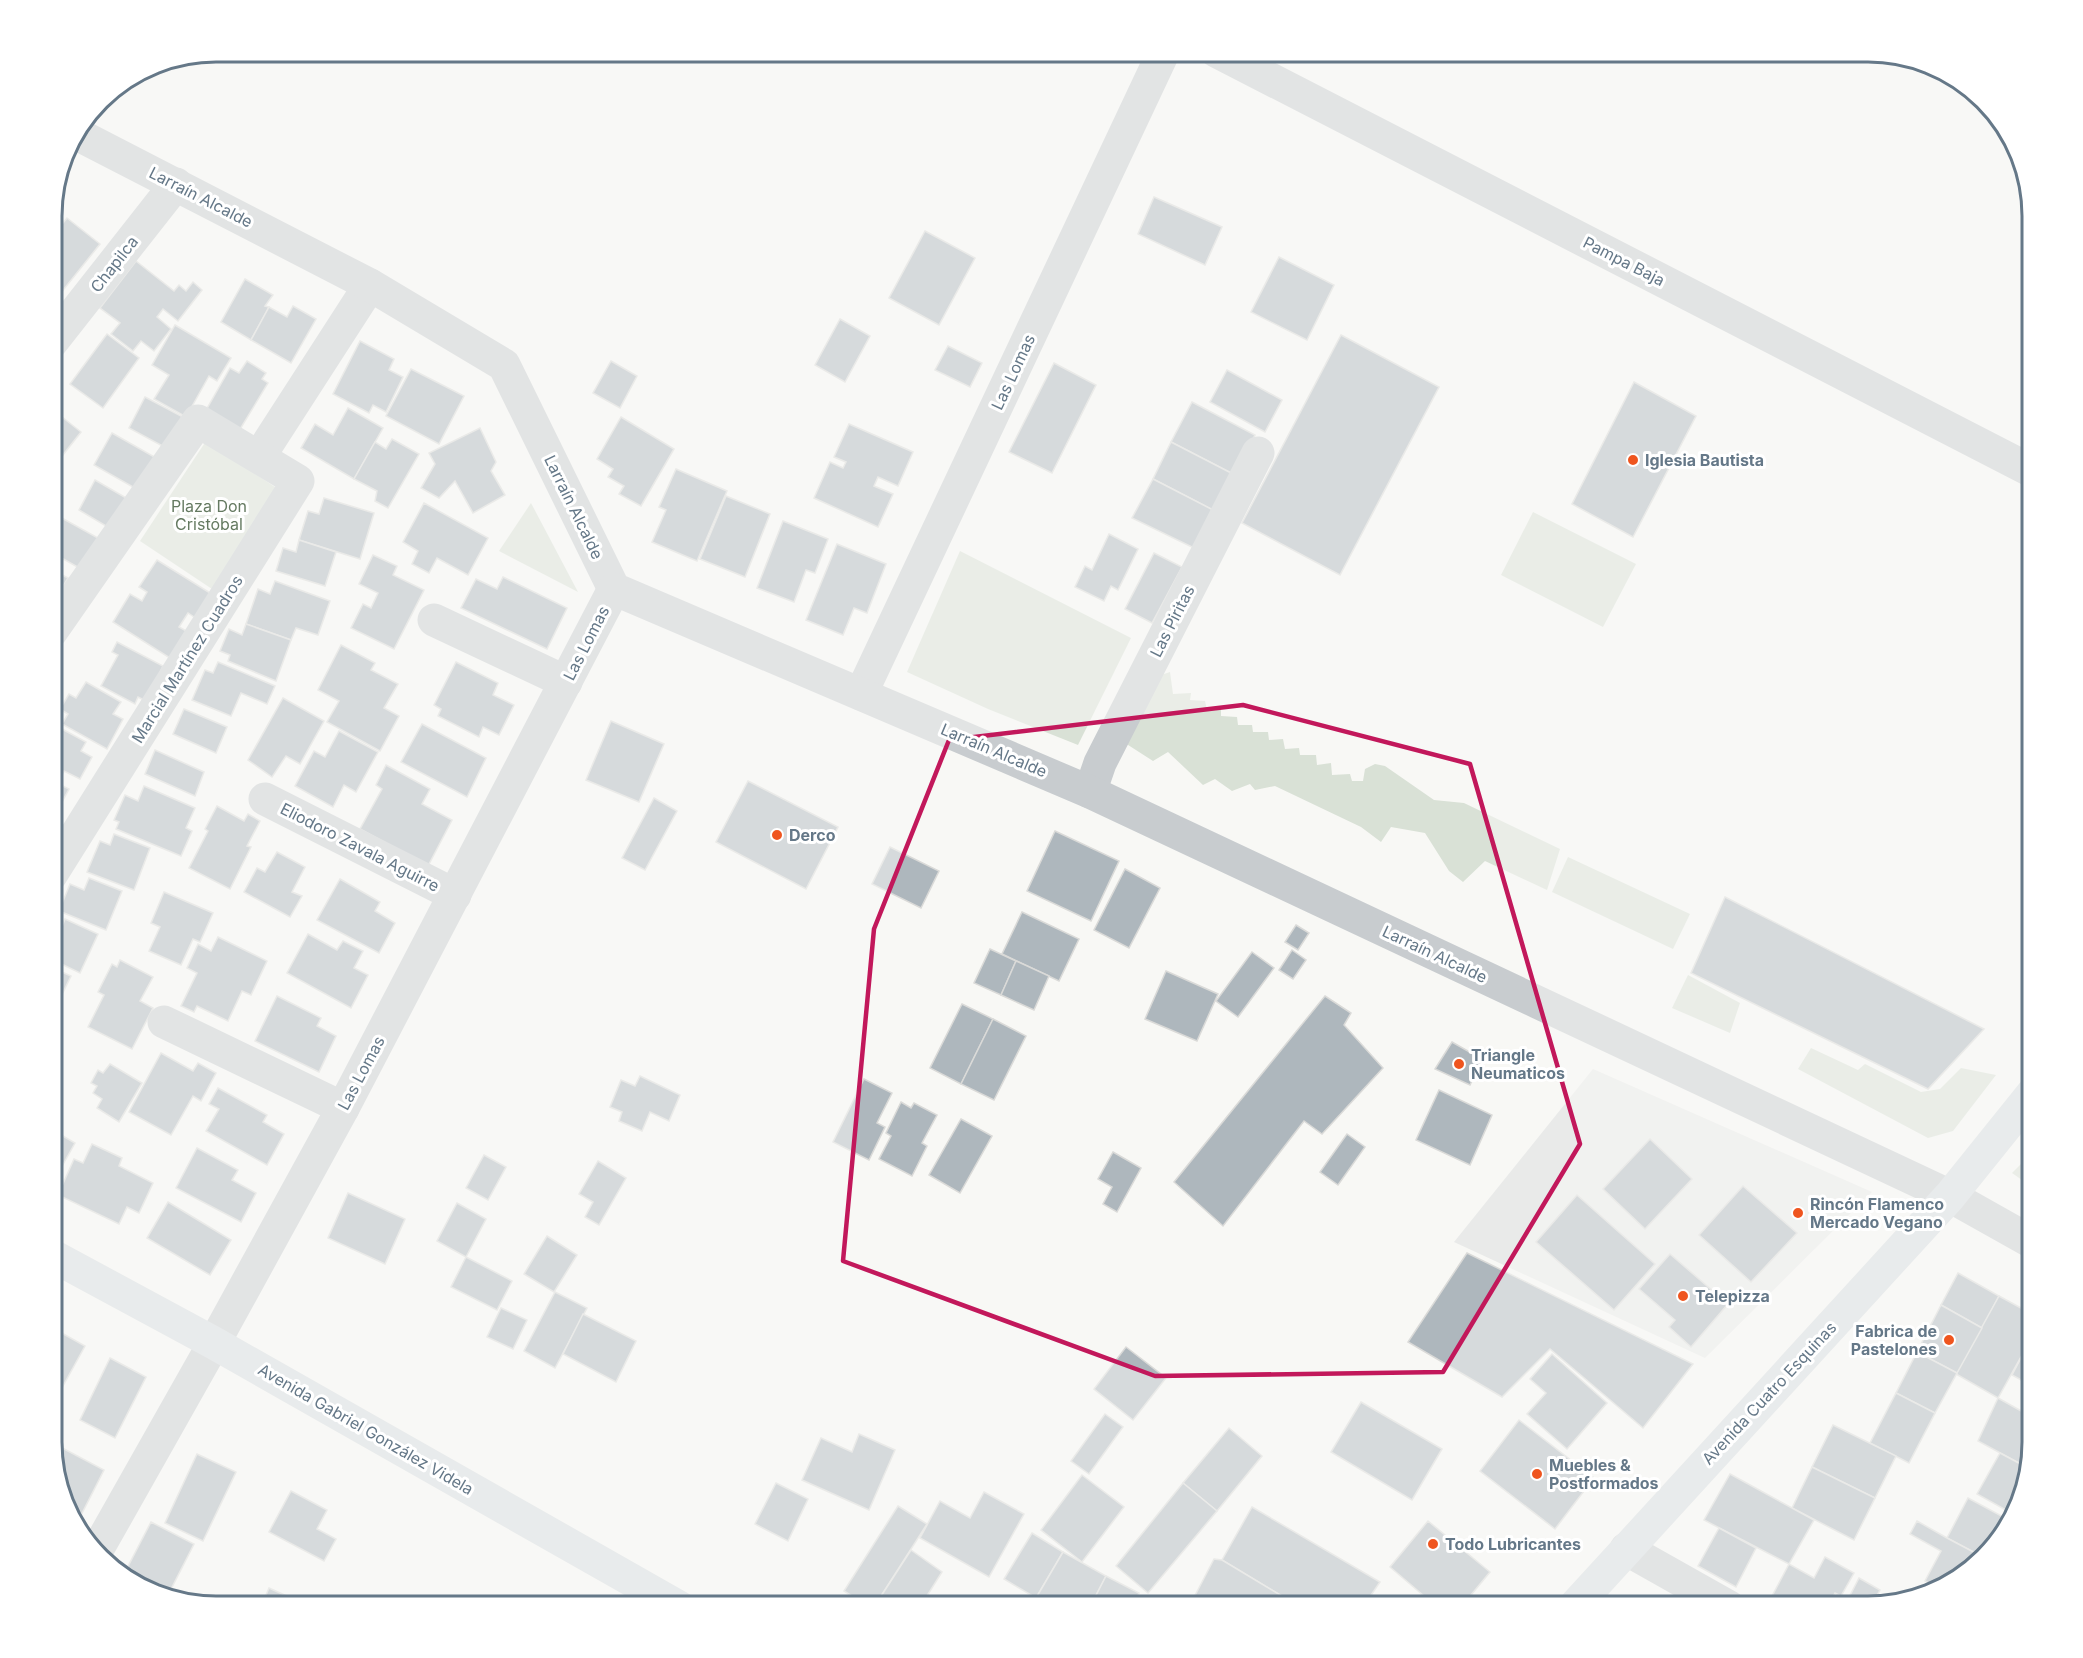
<svg xmlns="http://www.w3.org/2000/svg" width="2083" height="1658" viewBox="0 0 2083 1658" font-family="Inter,sans-serif">
	<style>
		.built { fill: #e9eae9 }
		.green { fill: #d9e1d6 }
		.building { fill: #aeb7bd; stroke: #dadad8; stroke-width: 1.5 }
		.lines { fill: none; stroke-linecap: round; stroke-linejoin: round }
		.minor { stroke: #c8cccf; stroke-width: 33 }
		.tertiary { stroke: #c8cccf; stroke-width: 33 }
		.primary { stroke: #d6dbdf; stroke-width: 33 }
		.marked { fill: none; stroke: #c2185b; stroke-width: 4.5; stroke-linejoin: round }
		.poi-dot { fill: #ef551f; stroke: #fff; stroke-width: 2 }
		.labels { text-anchor: middle; dominant-baseline: central; stroke-width: 6; stroke-linejoin: round; paint-order: stroke }
		.street-label { font-size: 16px; fill: #657888; stroke: #fff }
		.poi-label { font-size: 16px; font-weight: bold; fill: #657888; stroke: #fff; text-anchor: start }
		.park-label { font-size: 16px; fill: #657a61; stroke: #fff }
		.rim { fill: none; stroke: #657888; stroke-width: 3 }
	</style>
	<rect width="100%" height="100%" fill="#f8f8f5"/>
	<!-- built -->
	<path class="built" d="M1593,1069L1872,1192L1705,1358L1454,1242Z"/>
	<!-- green -->
	<g class="green">
		<path d="M206,441L278,489L212,589L140,541Z"/>
		<path d="M531,503L578,592L499,551Z"/>
		<path d="M1533,512L1636,564L1603,627L1501,575Z"/>
		<path d="M960,551L1131,638L1078,745L988,709L907,672Z"/>
		<path d="M1170,672L1173,694L1191,693L1190,700L1205,701L1207,710H1221V716L1237,717L1238,725H1252L1253,732H1268L1269,740L1283,739L1285,749L1299,748L1300,755H1316L1317,765L1331,763L1332,775L1350,774L1352,781H1363L1365,769L1375,764L1385,766L1434,800L1464,803L1560,849L1547,890L1485,861L1463,882L1449,871L1425,833L1391,827L1381,842L1361,827L1275,786L1255,790L1250,784L1232,791L1215,779L1203,785L1168,752L1153,761L1125,743L1155,677Z"/>
		<path d="M1568,857L1690,914L1673,949L1552,892Z"/>
		<path d="M1688,975L1740,1003L1730,1033L1672,1008Z"/>
		<path d="M1811,1048L1858,1070L1865,1064L1921,1092L1940,1089L1961,1068L1996,1075L1953,1131L1928,1138L1798,1069Z"/>
		<path d="M2032,1153V1187L2012,1173Z"/>
	</g>
	<!-- building -->
	<g class="building">
		<path d="M1154,197L1222,227L1205,265L1138,234Z"/>
		<path d="M67,218L100,244L60,294L51,287V238Z"/>
		<path d="M925,231L975,258L939,325L889,298Z"/>
		<path d="M1279,257L1334,285L1307,340L1251,312Z"/>
		<path d="M136,261L174,291L179,285L186,291L193,282L202,290L178,321L163,309L157,317L171,329L154,351L141,341L133,351L111,334L120,323L100,308Z"/>
		<path d="M245,279L273,295L265,306L269,307L251,340L221,322Z"/>
		<path d="M293,306L316,319L291,363L251,340L269,307L287,317Z"/>
		<path d="M840,319L870,336L845,382L815,365Z"/>
		<path d="M175,325L231,358L217,381L209,376L186,417L154,399L169,375L152,365Z"/>
		<path d="M107,334L139,358L103,408L70,384Z"/>
		<path d="M1341,335L1439,387L1340,575L1242,523Z"/>
		<path d="M360,341L394,359L389,370L403,377L386,412L373,405L369,413L333,394Z"/>
		<path d="M948,346L982,363L970,387L935,370Z"/>
		<path d="M247,361L266,373L262,379L268,383L239,431L205,412L230,368L239,373Z"/>
		<path d="M611,361L637,376L620,408L593,393Z"/>
		<path d="M1054,363L1096,385L1052,473L1009,452Z"/>
		<path d="M411,369L464,396L439,444L386,416Z"/>
		<path d="M1227,370L1282,400L1265,432L1210,402Z"/>
		<path d="M1634,382L1696,416L1633,537L1572,504Z"/>
		<path d="M145,397L185,418L168,449L129,428Z"/>
		<path d="M1192,402L1255,435L1235,475L1171,442Z"/>
		<path d="M348,408L383,428L354,479L301,448L315,424L333,435Z"/>
		<path d="M52,409L81,432L51,470V410Z"/>
		<path d="M621,417L674,449L641,506L619,494L624,486L608,477L613,469L597,459Z"/>
		<path d="M849,424L913,452L898,486L878,477L874,486L893,494L878,527L814,498L830,462L843,468L846,462L834,457Z"/>
		<path d="M480,428L496,462L491,471L505,495L473,513L455,481L439,498L421,488L435,464L429,453Z"/>
		<path d="M112,433L158,459L140,491L94,465Z"/>
		<path d="M392,439L419,454L388,508L375,501L377,491L354,479L375,442L386,449Z"/>
		<path d="M1171,442L1235,475L1215,511L1153,479Z"/>
		<path d="M676,469L727,491L697,561L652,542L666,510L659,507Z"/>
		<path d="M1153,479L1215,511L1196,549L1132,518Z"/>
		<path d="M95,480L128,499L111,529L79,510Z"/>
		<path d="M726,496L770,514L745,577L700,559Z"/>
		<path d="M324,498L374,513L360,559L299,540L308,511L319,514Z"/>
		<path d="M424,503L488,538L468,575L437,558L429,573L412,564L418,551L403,542Z"/>
		<path d="M51,512L98,538L81,569L51,552Z"/>
		<path d="M783,521L828,539L815,573L806,570L794,602L757,588Z"/>
		<path d="M1109,534L1138,549L1118,590L1111,586L1104,601L1075,587L1085,566L1092,570Z"/>
		<path d="M299,540L336,552L325,586L276,571L283,548L296,552Z"/>
		<path d="M837,544L886,564L867,613L854,608L843,635L806,620Z"/>
		<path d="M1154,553L1182,567L1152,623L1125,609Z"/>
		<path d="M373,555L397,566L393,575L424,590L394,649L351,628L363,604L371,608L378,593L359,584Z"/>
		<path d="M157,560L215,596L200,621L188,613L179,627L190,633L173,660L113,622L130,594L142,601L147,592L139,587Z"/>
		<path d="M51,569L68,578L51,607Z"/>
		<path d="M503,577L567,608L547,649L461,608L476,579L497,589Z"/>
		<path d="M275,581L330,601L318,635L296,628L291,640L246,624L258,589L270,594Z"/>
		<path d="M246,624L291,640L276,681L228,661L230,655L220,651L229,629L242,635Z"/>
		<path d="M117,642L163,666L146,701L138,697L135,704L101,686L118,655L112,652Z"/>
		<path d="M341,645L375,663L371,670L398,684L384,708L399,716L380,751L327,722L339,701L318,690Z"/>
		<path d="M218,662L275,686L267,704L241,693L231,716L192,700L205,670L213,673Z"/>
		<path d="M456,662L498,683L493,695L514,705L499,735L483,727L479,737L438,716L441,709L434,705Z"/>
		<path d="M86,682L121,702L113,714L123,719L107,749L62,724L68,714L60,709L69,694L76,698Z"/>
		<path d="M283,698L324,721L300,764L286,756L272,777L248,760Z"/>
		<path d="M184,709L227,727L216,753L173,734Z"/>
		<path d="M611,721L664,744L639,802L586,780Z"/>
		<path d="M51,723L86,742L81,751L92,757L80,779L64,771L62,775L51,769Z"/>
		<path d="M422,724L486,758L467,797L401,762Z"/>
		<path d="M339,731L378,752L356,792L344,785L333,807L295,786L314,751L325,757Z"/>
		<path d="M155,750L204,772L195,796L145,774Z"/>
		<path d="M386,765L430,789L422,804L452,820L428,866L360,829L382,789L376,785Z"/>
		<path d="M51,780L69,789L55,815L51,813Z"/>
		<path d="M748,781L838,827L806,889L716,842Z"/>
		<path d="M144,786L195,808L186,828L192,831L181,856L116,829L119,822L114,820L125,795L138,801Z"/>
		<path d="M654,798L677,811L645,870L622,858Z"/>
		<path d="M217,806L244,821L248,814L260,821L247,846L251,847L230,889L189,868L208,831L205,829Z"/>
		<path d="M1055,831L1119,861L1091,921L1027,891Z"/>
		<path d="M114,834L150,848L134,890L87,872L100,841L110,845Z"/>
		<path d="M890,847L939,871L921,908L872,884Z"/>
		<path d="M277,852L305,867L292,892L302,896L290,917L244,892L257,868L265,872Z"/>
		<path d="M1125,869L1160,888L1129,948L1094,930Z"/>
		<path d="M89,878L122,891L106,930L59,911L70,884L84,890Z"/>
		<path d="M340,879L380,902L375,911L395,923L379,953L317,920Z"/>
		<path d="M164,892L213,913L200,942L193,939L181,965L149,951L160,927L151,923Z"/>
		<path d="M1725,897L1984,1029L1928,1089L1691,973Z"/>
		<path d="M1022,912L1079,939L1059,981L1002,954Z"/>
		<path d="M65,919L98,934L80,973L51,959V928L60,932Z"/>
		<path d="M1296,925L1309,933L1298,950L1285,942Z"/>
		<path d="M308,934L337,950L343,941L363,951L354,968L368,975L351,1008L287,973Z"/>
		<path d="M218,937L267,961L251,995L242,991L228,1021L197,1006L194,1012L181,1006L197,973L187,968L198,944L211,951Z"/>
		<path d="M990,949L1016,961L1001,995L974,983Z"/>
		<path d="M1292,950L1306,960L1293,979L1279,970Z"/>
		<path d="M1252,952L1274,968L1238,1017L1216,1001Z"/>
		<path d="M120,960L153,977L140,1001L153,1008L132,1049L88,1027L104,995L98,992L112,964L117,967Z"/>
		<path d="M1016,961L1049,976L1034,1010L1001,995Z"/>
		<path d="M51,967L71,976L51,1017Z"/>
		<path d="M1166,971L1218,994L1197,1041L1145,1019Z"/>
		<path d="M277,996L321,1018L317,1026L336,1036L319,1072L255,1041Z"/>
		<path d="M1325,996L1351,1013L1344,1025L1383,1068L1322,1134L1304,1121L1223,1226L1174,1182Z"/>
		<path d="M962,1004L993,1019L961,1084L930,1068Z"/>
		<path d="M993,1019L1026,1036L994,1100L961,1084Z"/>
		<path d="M1452,1042L1482,1059L1470,1085L1435,1069Z"/>
		<path d="M161,1053L193,1071L198,1063L216,1073L201,1101L193,1096L171,1135L129,1112Z"/>
		<path d="M110,1064L142,1083L119,1122L97,1108L102,1099L93,1093L97,1086L91,1083L98,1070L103,1073Z"/>
		<path d="M640,1076L680,1095L669,1121L650,1112L642,1131L619,1121L622,1112L610,1107L621,1080L635,1086Z"/>
		<path d="M864,1079L892,1093L877,1123L885,1127L869,1160L833,1142Z"/>
		<path d="M218,1088L267,1115L263,1122L284,1134L267,1165L206,1131L219,1109L209,1104Z"/>
		<path d="M1439,1090L1492,1115L1470,1165L1416,1140Z"/>
		<path d="M901,1102L911,1108L914,1103L937,1115L922,1143L927,1146L912,1176L879,1159L891,1136L886,1133Z"/>
		<path d="M961,1119L992,1136L960,1193L929,1175Z"/>
		<path d="M51,1129L75,1143L61,1168L55,1164L51,1170Z"/>
		<path d="M1347,1134L1365,1147L1338,1185L1320,1172Z"/>
		<path d="M1650,1139L1692,1179L1645,1229L1603,1189Z"/>
		<path d="M92,1144L122,1158L119,1166L153,1183L139,1213L127,1207L119,1224L58,1195L74,1159L83,1163Z"/>
		<path d="M197,1148L238,1170L232,1180L256,1193L241,1222L176,1188Z"/>
		<path d="M1113,1152L1141,1168L1117,1212L1103,1204L1112,1187L1098,1179Z"/>
		<path d="M484,1155L506,1167L488,1200L466,1188Z"/>
		<path d="M598,1161L626,1178L599,1225L585,1217L593,1202L579,1194Z"/>
		<path d="M1743,1186L1797,1233L1751,1282L1699,1235Z"/>
		<path d="M348,1193L405,1219L385,1264L328,1238Z"/>
		<path d="M1577,1195L1655,1264L1614,1310L1536,1242Z"/>
		<path d="M168,1202L231,1240L210,1275L147,1238Z"/>
		<path d="M457,1203L486,1219L466,1257L437,1241Z"/>
		<path d="M547,1236L577,1255L554,1292L524,1274Z"/>
		<path d="M1467,1253L1693,1364L1643,1428L1550,1349L1502,1397L1408,1342Z"/>
		<path d="M1670,1254L1728,1304L1691,1347L1669,1327L1675,1320L1639,1289Z"/>
		<path d="M466,1257L512,1281L497,1310L451,1287Z"/>
		<path d="M1958,1273L1999,1296L1982,1328L1941,1305Z"/>
		<path d="M555,1292L587,1308L555,1368L524,1351Z"/>
		<path d="M1999,1296L2032,1314V1337L1998,1398L1956,1374Z"/>
		<path d="M1941,1305L1982,1328L1957,1373L1917,1352Z"/>
		<path d="M501,1308L527,1320L513,1349L487,1337Z"/>
		<path d="M583,1314L636,1341L616,1382L563,1354Z"/>
		<path d="M51,1327L85,1346L53,1404L51,1403Z"/>
		<path d="M2032,1337V1386L2012,1375Z"/>
		<path d="M1126,1347L1166,1378L1133,1420L1094,1389Z"/>
		<path d="M1917,1352L1957,1373L1935,1413L1896,1393Z"/>
		<path d="M1552,1354L1607,1403L1567,1449L1527,1414L1546,1393L1530,1379Z"/>
		<path d="M110,1358L146,1377L115,1438L80,1420Z"/>
		<path d="M1896,1393L1935,1413L1909,1463L1870,1443Z"/>
		<path d="M1998,1398L2032,1417V1443L2028,1468L1978,1441Z"/>
		<path d="M1361,1402L1442,1449L1412,1500L1331,1452Z"/>
		<path d="M1105,1414L1123,1427L1089,1474L1071,1461Z"/>
		<path d="M1519,1420L1594,1478L1555,1529L1480,1471Z"/>
		<path d="M1833,1425L1896,1456L1875,1498L1812,1467Z"/>
		<path d="M1229,1428L1262,1456L1217,1511L1183,1483Z"/>
		<path d="M859,1434L895,1450L869,1510L802,1480L821,1438L852,1452Z"/>
		<path d="M51,1442L104,1470L76,1525L68,1516L51,1453Z"/>
		<path d="M2000,1453L2028,1468L2023,1496L2013,1514L1977,1494Z"/>
		<path d="M197,1454L236,1472L203,1541L165,1523Z"/>
		<path d="M1812,1467L1875,1498L1854,1540L1792,1508Z"/>
		<path d="M1730,1474L1814,1520L1789,1564L1704,1520Z"/>
		<path d="M1082,1475L1124,1507L1082,1562L1041,1530Z"/>
		<path d="M776,1483L808,1499L788,1541L755,1524Z"/>
		<path d="M1183,1483L1217,1511L1148,1593L1116,1566Z"/>
		<path d="M291,1491L327,1510L317,1529L336,1539L324,1561L269,1532Z"/>
		<path d="M984,1492L1024,1514L989,1577L920,1538L940,1501L970,1518Z"/>
		<path d="M1968,1498L2009,1520L1992,1551L1983,1557L1947,1538Z"/>
		<path d="M898,1506L927,1524L874,1607H869L844,1591Z"/>
		<path d="M1252,1507L1380,1582L1363,1607H1300L1222,1560Z"/>
		<path d="M1428,1521L1490,1572L1461,1607H1437L1390,1567Z"/>
		<path d="M1917,1521L1947,1538L1983,1557L1941,1590L1925,1581L1941,1551L1910,1534Z"/>
		<path d="M151,1522L194,1544L168,1595L145,1584L143,1589L123,1576Z"/>
		<path d="M1719,1528L1756,1548L1736,1587L1698,1566Z"/>
		<path d="M1032,1533L1063,1552L1036,1598L1004,1579Z"/>
		<path d="M911,1550L942,1572L920,1607H874Z"/>
		<path d="M1063,1552L1106,1576L1090,1607H1051L1036,1598Z"/>
		<path d="M1825,1557L1854,1573L1841,1596L1835,1593L1828,1607H1787L1771,1598L1789,1564L1814,1578Z"/>
		<path d="M1214,1559L1222,1560L1300,1607H1189Z"/>
		<path d="M1106,1576L1139,1593L1132,1607H1090Z"/>
		<path d="M1859,1578L1880,1590L1871,1606L1844,1607Z"/>
		<path d="M269,1588L311,1607H261Z"/>
		<path d="M488,1596L504,1607H480Z"/>
	</g>
	<g class="lines">
		<!-- minor -->
		<g class="minor">
			<path d="M1216,51L2032,471"/>
			<path d="M51,343L176,184"/>
			<path d="M259,457L370,285"/>
			<path d="M434,620L566,682"/>
			<path d="M861,694L1164,51"/>
			<path d="M1090,792L1100,763L1258,453"/>
			<path d="M265,799L455,895"/>
			<path d="M51,875L298,481L198,421L51,632"/>
			<path d="M164,1022L343,1108"/>
			<path d="M1626,1549L1729,1607"/>
		</g>
		<!-- tertiary -->
		<g class="tertiary">
			<path d="M75,133L370,285L504,365L614,589L1090,792L1950,1196L2032,1242"/>
			<path d="M96,1552L214,1343L343,1108L614,589"/>
		</g>
		<!-- primary -->
		<g class="primary">
			<path d="M51,1255L214,1343L679,1607"/>
			<path d="M1574,1607L1950,1196L2032,1094"/>
		</g>
	</g>
	<!-- marked area -->
	<path d="M0 0H2083V1658H0ZM1243,705L1470,764L1580,1144L1443,1372L1155,1376L843,1261L874,929L949,740Z" fill="#f8f8f5" fill-opacity=".55" fill-rule="evenodd"/>
	<path class="marked" d="M1243,705L1470,764L1580,1144L1443,1372L1155,1376L843,1261L874,929L949,740Z"/>
	<!-- markers -->
	<g class="poi-dot">
		<circle cx="1633" cy="460" r="6"/>
		<circle cx="777" cy="835" r="6"/>
		<circle cx="1459" cy="1064" r="6"/>
		<circle cx="1798" cy="1213" r="6"/>
		<circle cx="1683" cy="1296" r="6"/>
		<circle cx="1949" cy="1340" r="6"/>
		<circle cx="1537" cy="1474" r="6"/>
		<circle cx="1433" cy="1544" r="6"/>
	</g>
	<g class="labels">
		<!-- street labels -->
		<g class="street-label">
			<text transform="translate(201 197) rotate(27)">Larraín Alcalde</text>
			<text transform="translate(1624 261) rotate(27)">Pampa Baja</text>
			<text transform="translate(114 264) rotate(-52)">Chapilca</text>
			<text transform="translate(1013 372) rotate(-65)">Las Lomas</text>
			<text transform="translate(574 507) rotate(64)">Larraín Alcalde</text>
			<text transform="translate(1172 621) rotate(-63)">Las Piritas</text>
			<text transform="translate(586 643) rotate(-63)">Las Lomas</text>
			<text transform="translate(187 659) rotate(-58)">Marcial Martínez Cuadros</text>
			<text transform="translate(994 750) rotate(23)">Larraín Alcalde</text>
			<text transform="translate(360 847) rotate(27)">Eliodoro Zavala Aguirre</text>
			<text transform="translate(1435 954) rotate(25)">Larraín Alcalde</text>
			<text transform="translate(361 1073) rotate(-62)">Las Lomas</text>
			<text transform="translate(1769 1393) rotate(-47)">Avenida Cuatro Esquinas</text>
			<text transform="translate(366 1429) rotate(30)">Avenida Gabriel González Videla</text>
		</g>
		<!-- poi labels -->
		<g class="poi-label">
			<text x="1645" y="460">Iglesia Bautista</text>
			<text x="789" y="835">Derco</text>
			<text x="1471" y="1055">Triangle<tspan x="1471" dy="18">Neumaticos</tspan></text>
			<text x="1810" y="1204">Rincón Flamenco<tspan x="1810" dy="18">Mercado Vegano</tspan></text>
			<text x="1695" y="1296">Telepizza</text>
			<text x="1937" y="1331" text-anchor="end">Fabrica de<tspan x="1937" dy="18">Pastelones</tspan></text>
			<text x="1549" y="1465">Muebles &amp;<tspan x="1549" dy="18">Postformados</tspan></text>
			<text x="1445" y="1544">Todo Lubricantes</text>
		</g>
		<!-- park labels -->
		<g class="park-label">
			<text x="209" y="506">Plaza Don<tspan x="209" dy="18">Cristóbal</tspan></text>
		</g>
	</g>
	<!-- crop -->
	<path d="M0 0H2083V1658H0ZM216 62H1868A154 154 0 0 1 2022 216V1442A154 154 0 0 1 1868 1596H216A154 154 0 0 1 62 1442V216A154 154 0 0 1 216 62Z" fill="#fff" fill-rule="evenodd"/>
	<path class="rim" d="M216 62H1868A154 154 0 0 1 2022 216V1442A154 154 0 0 1 1868 1596H216A154 154 0 0 1 62 1442V216A154 154 0 0 1 216 62Z"/>
</svg>
